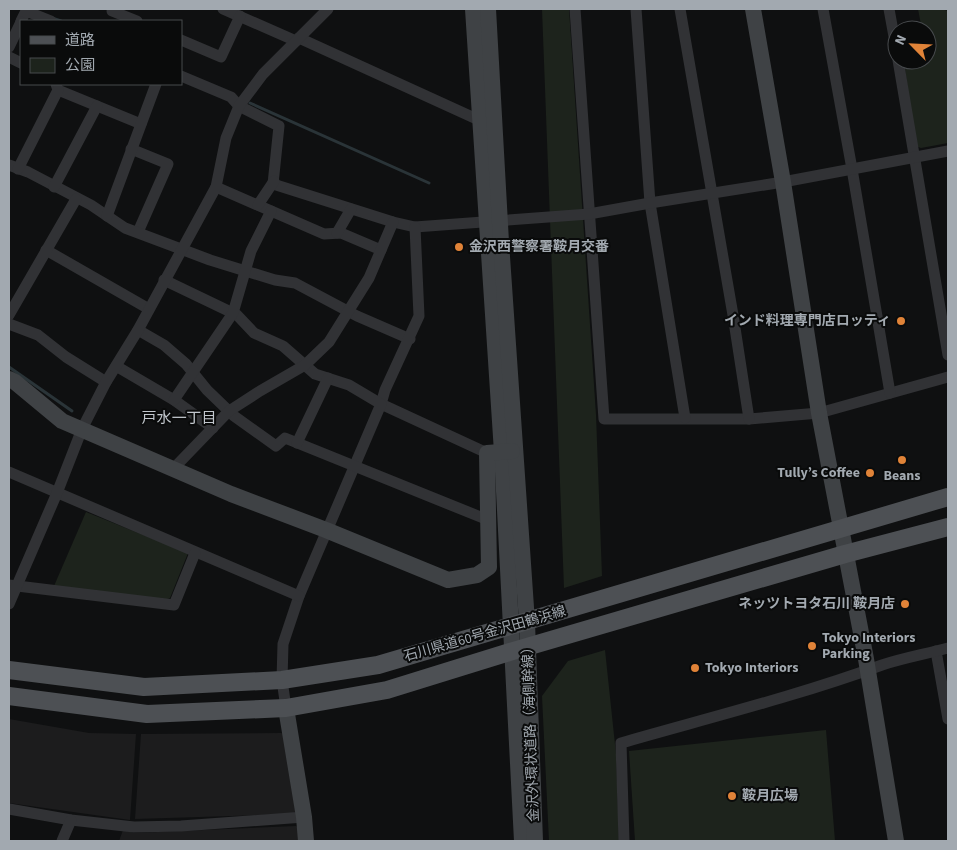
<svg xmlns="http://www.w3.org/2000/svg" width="957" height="850" viewBox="0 0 957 850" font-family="'Source Sans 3','Noto Sans JP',sans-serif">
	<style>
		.built { fill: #1c1c1d }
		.green { fill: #1d231c }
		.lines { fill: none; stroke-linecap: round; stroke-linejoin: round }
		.stream { stroke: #2a3438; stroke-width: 3 }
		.street { stroke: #313235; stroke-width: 11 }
		.secondary { stroke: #3f4245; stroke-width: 16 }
		.primary { stroke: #4d5054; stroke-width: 18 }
		.poi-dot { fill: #e08338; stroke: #0a0b0b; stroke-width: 2 }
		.labels { text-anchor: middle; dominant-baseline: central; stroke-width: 4; stroke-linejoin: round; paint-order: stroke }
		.poi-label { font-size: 14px; font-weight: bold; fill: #a2a9b0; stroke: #0a0b0b; text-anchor: start }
		.street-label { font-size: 14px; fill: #a2a9b0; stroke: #0a0b0b }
		.neighbourhood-label { font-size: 15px; fill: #c2c7cd; stroke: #0a0b0b }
	</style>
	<rect width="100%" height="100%" fill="#0f1011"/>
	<!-- built -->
	<g class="built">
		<path d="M9,719L89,733L136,734L130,820L9,803Z"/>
		<path d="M281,733L286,735L300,809L292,814L135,819L141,734Z"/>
		<path d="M296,826L301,830V841H119L123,830L134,833Z"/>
	</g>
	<!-- green -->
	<g class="green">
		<path d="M542,9H569L596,415L602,576L564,588Z"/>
		<path d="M918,9H941L948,11V143L921,148L916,146L904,62L927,60V30H922Z"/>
		<path d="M86,512L188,553L170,598L165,600L54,586Z"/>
		<path d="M605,650L616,754L619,841H549L542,696L568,661Z"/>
		<path d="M826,730L835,841H635L629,751Z"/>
	</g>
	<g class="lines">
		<!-- stream -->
		<g class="stream">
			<path d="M52,18L61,21"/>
			<path d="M250,103L429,183"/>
			<path d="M9,367L72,411"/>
		</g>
		<!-- street -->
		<g class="street">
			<path d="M223,9L296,41"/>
			<path d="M575,9L604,419H749L819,413L948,377"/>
			<path d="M636,9L650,203L685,418"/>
			<path d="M680,9L733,315L749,419"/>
			<path d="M823,9L852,169L890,393"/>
			<path d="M889,9L897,53"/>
			<path d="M112,11L137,21"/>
			<path d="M21,21L26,11L51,21"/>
			<path d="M299,38L481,121"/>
			<path d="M181,40L221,57L240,16"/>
			<path d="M9,47L21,22"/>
			<path d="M9,57L21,63"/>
			<path d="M898,60L948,355"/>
			<path d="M181,76L231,97L239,106L279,126L273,184L393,222L415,227L589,214L650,203L783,182L948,151"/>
			<path d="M56,84L58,90L141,124"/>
			<path d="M131,149L168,164L138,232"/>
			<path d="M9,165L28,172L91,205L125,228L210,260L275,280L295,283L357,316L410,339"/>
			<path d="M18,169L58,90"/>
			<path d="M54,187L97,106"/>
			<path d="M216,187L324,234L341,233L381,250"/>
			<path d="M258,205L274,181"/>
			<path d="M107,216L156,84"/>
			<path d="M415,227L419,316L385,390L381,404L487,453"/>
			<path d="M337,233L351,209"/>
			<path d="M46,250L149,309"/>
			<path d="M164,280L237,315L254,333L283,346L315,374L349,385L381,404L299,596L283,644L282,680L286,708"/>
			<path d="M9,315L76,199"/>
			<path d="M9,324L38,335L66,357L106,382"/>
			<path d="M138,330L164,345L186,364L207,390L234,416L276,446L285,438L488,520"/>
			<path d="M116,366L174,400L213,428"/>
			<path d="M174,400L233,313L251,251L271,211"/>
			<path d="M297,443L328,378"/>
			<path d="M173,469L229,411L260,391L305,365L329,342L369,278L393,222"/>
			<path d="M9,472L299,596"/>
			<path d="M9,585L174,605L195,553"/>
			<path d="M9,604L57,493L82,429L106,382L138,330L216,187L226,138L239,106L263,74L328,9"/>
			<path d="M936,651L948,719"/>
			<path d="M9,809L71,820L134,827L181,826L304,817"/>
			<path d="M62,841L71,820"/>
			<path d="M624,841L621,743C708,718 797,696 882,665C903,658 926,654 948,648"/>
		</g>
		<!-- secondary -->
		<g class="secondary">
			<path d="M473,9L502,452L522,841"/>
			<path d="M488,9L501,242L527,622L535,841"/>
			<path d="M753,9L783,182L819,413L866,659L896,841"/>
			<path d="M9,379L15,382L62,421L231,494L326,530L448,580L477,575L489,567L487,453L512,451"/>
			<path d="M286,708L304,817L306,841"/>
		</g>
		<!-- primary -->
		<g class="primary">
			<path d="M9,670L144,687L282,680L378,665L948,497"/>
			<path d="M9,696L147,714L286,708L387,690L513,651L845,554L948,527"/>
		</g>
	</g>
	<!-- markers -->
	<g class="poi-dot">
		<circle cx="459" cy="247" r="5"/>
		<circle cx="901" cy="321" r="5"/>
		<circle cx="902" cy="460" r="5"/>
		<circle cx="870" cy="473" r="5"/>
		<circle cx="905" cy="604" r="5"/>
		<circle cx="812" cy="646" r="5"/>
		<circle cx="695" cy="668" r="5"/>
		<circle cx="732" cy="796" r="5"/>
	</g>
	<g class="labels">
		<!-- poi labels -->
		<g class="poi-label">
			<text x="469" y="247">金沢西警察署鞍月交番</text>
			<text x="891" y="321" text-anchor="end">インド料理専門店ロッティ</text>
			<text x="860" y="473" text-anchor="end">Tully’s Coffee</text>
			<text x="902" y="476" text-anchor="middle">Beans</text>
			<text x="895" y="604" text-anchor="end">ネッツトヨタ石川 鞍月店</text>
			<text x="822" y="638">Tokyo Interiors<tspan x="822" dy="16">Parking</tspan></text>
			<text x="705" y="668">Tokyo Interiors</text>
			<text x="742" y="796">鞍月広場</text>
		</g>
		<!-- street labels -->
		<g class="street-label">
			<text transform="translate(485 634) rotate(-16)">石川県道60号金沢田鶴浜線</text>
			<text transform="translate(531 731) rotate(-92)">金沢外環状道路（海側幹線）</text>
		</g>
		<!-- neighbourhood labels -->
		<g class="neighbourhood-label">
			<text x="179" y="418">戸水一丁目</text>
		</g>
	</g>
	<!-- border -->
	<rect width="957" height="850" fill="none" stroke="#a2a9b0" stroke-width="20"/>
	<!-- legend -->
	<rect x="20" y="20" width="162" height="65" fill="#0a0b0b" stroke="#474a4d"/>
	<rect x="30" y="36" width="25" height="8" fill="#4d5054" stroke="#474a4d"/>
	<text x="65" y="45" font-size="15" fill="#a2a9b0">道路</text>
	<rect x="30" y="58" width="25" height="15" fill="#1d231c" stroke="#474a4d"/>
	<text x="65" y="70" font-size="15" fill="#a2a9b0">公園</text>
	<!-- north arrow -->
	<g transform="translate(912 45) rotate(294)"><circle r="24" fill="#0a0b0b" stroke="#474a4d"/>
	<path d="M0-4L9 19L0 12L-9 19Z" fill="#e08338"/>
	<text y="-8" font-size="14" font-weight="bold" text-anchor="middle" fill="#a2a9b0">N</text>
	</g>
</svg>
